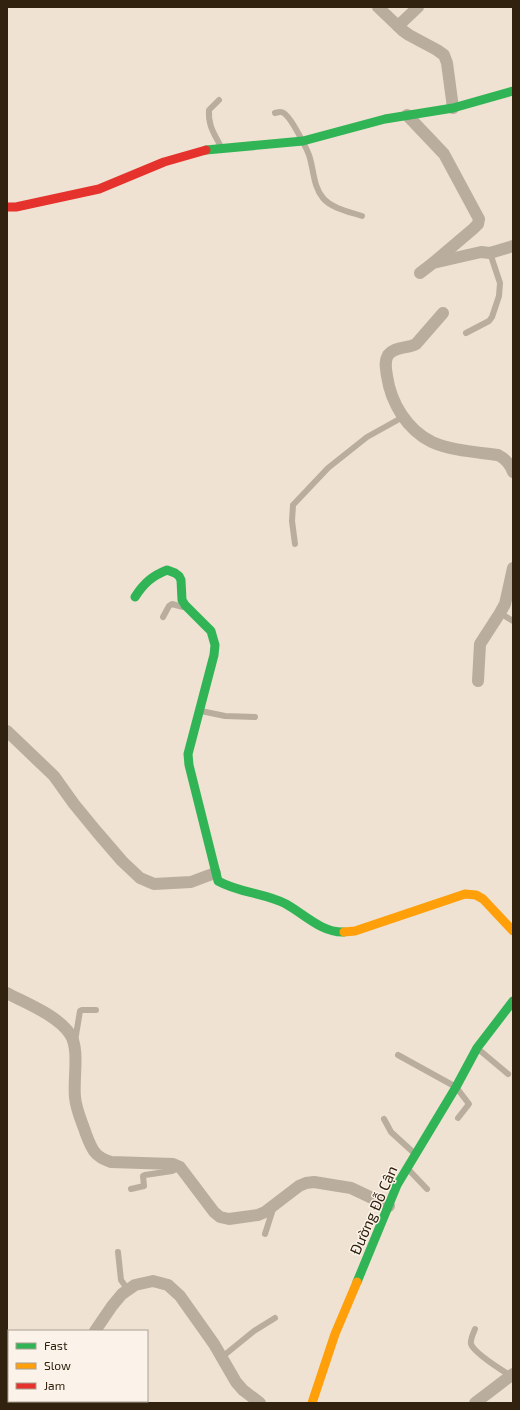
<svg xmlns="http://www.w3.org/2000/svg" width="520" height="1410" viewBox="0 0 520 1410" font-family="'Exo 2',sans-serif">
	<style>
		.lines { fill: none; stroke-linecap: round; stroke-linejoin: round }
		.lane { stroke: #b9ad9e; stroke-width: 6 }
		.street { stroke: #b9ad9e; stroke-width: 12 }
		.fast { stroke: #30b455; stroke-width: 9 }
		.slow { stroke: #ff9f0a; stroke-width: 9 }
		.jam { stroke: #e5322d; stroke-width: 9 }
		.labels { text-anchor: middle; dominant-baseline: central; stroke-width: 3; stroke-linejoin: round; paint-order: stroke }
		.street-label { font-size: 15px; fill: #30220e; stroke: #fbf3e9 }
	</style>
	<rect width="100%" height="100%" fill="#efe2d2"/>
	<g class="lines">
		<!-- lane -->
		<g class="lane">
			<path d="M219,100L209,110C208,126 214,133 221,147"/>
			<path d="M275,113C279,112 283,111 286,115C292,120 306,147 309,155C314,170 313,186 323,198C331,208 350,212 362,216"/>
			<path d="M466,333L489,321L492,317L499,296L500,283L490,253"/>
			<path d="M295,544L292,521L293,505L328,468L367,437L403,417"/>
			<path d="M500,613L513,621"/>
			<path d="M163,617L169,606L172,604L183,607"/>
			<path d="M201,711L225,716L255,717"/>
			<path d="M75,1041L80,1011L82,1010H96"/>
			<path d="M477,1048L508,1074"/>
			<path d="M398,1055L456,1087L469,1104L458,1118"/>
			<path d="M384,1119L391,1132L414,1153"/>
			<path d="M408,1169L427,1189"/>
			<path d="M131,1189L144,1186L143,1176L145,1175L172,1171L179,1168"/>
			<path d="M265,1234L273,1209"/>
			<path d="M118,1252L121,1280L128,1290"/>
			<path d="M475,1329C473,1334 470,1340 471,1344C474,1353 503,1371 511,1376"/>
			<path d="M222,1357L254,1331L275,1318"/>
		</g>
		<!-- street -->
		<g class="street">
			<path d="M378,7L402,30L409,35L437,50L444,55L447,63L453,108"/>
			<path d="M398,26L418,7"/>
			<path d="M407,115L444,154L479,219L478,224L473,229L433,263"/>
			<path d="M420,273L433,263L481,252L490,253L513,246"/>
			<path d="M443,313L416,344C407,349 395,346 388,355C384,362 386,369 387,376C391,403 407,430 432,442C452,451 477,452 498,455C506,459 510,464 513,472"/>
			<path d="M478,681L480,644L500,613L505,604L513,568"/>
			<path d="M7,731L54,776L74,804L97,832L122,861L140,878L154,884L191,882L215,873"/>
			<path d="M7,993C27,1004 57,1015 70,1034C80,1049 73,1079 75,1097C76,1110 82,1122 86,1134C92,1150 95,1157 111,1162L173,1164L180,1167L214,1212L220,1217L229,1219L258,1215L265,1212L299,1186L306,1183L314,1182L351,1188L389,1206"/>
			<path d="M95,1331L112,1306L122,1294L135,1285L153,1281L168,1285L180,1296L214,1344L236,1382L243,1390L260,1403"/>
			<path d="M475,1403L513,1374"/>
		</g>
		<!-- fast -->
		<g class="fast">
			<path d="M206,150L303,141L385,119L453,108L513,91"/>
			<path d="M135,597C144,583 152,576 167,570L175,573L179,576L181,580L182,600L185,605L211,631L215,645L214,655L188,754L189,765L218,881C239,893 265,893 286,904C304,914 322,933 344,932"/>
			<path d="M357,1282L397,1185L456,1087L477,1048L513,1001"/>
		</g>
		<!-- slow -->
		<g class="slow">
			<path d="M344,932L355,931L465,894L476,895L483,899L513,931"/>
			<path d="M312,1403L335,1334L357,1282"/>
		</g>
		<!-- jam -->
		<path class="jam" d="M7,207H16L99,189L164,162L206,150"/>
	</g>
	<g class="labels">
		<!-- street labels -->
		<g class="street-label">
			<text transform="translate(373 1210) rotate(-66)">Đường Đỗ Cận</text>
		</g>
	</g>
	<!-- border -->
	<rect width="520" height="1410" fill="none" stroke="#30220e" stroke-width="16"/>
	<!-- legend -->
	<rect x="8" y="1330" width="140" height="72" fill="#fbf3e9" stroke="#aa9f91"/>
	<rect x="16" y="1343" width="20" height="6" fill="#30b455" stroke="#aa9f91"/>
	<text x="44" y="1350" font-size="12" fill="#30220e">Fast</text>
	<rect x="16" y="1363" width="20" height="6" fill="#ff9f0a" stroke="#aa9f91"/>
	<text x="44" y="1370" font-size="12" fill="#30220e">Slow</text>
	<rect x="16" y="1383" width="20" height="6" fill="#e5322d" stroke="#aa9f91"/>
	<text x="44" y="1390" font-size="12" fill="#30220e">Jam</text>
</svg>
